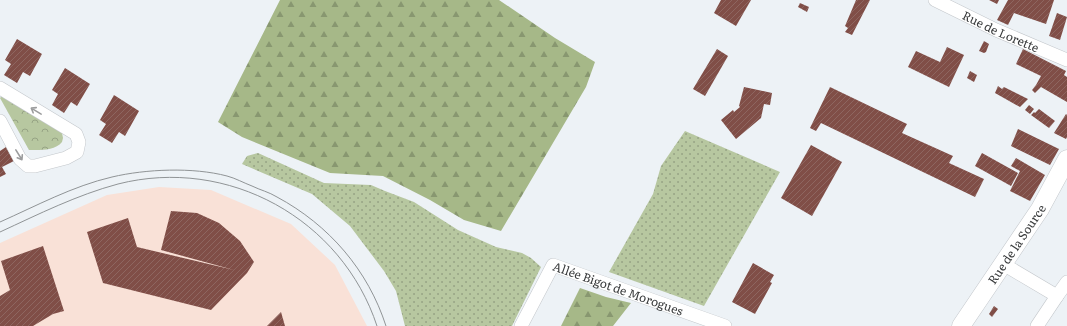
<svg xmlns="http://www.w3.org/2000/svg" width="1067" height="326" viewBox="0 0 1067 326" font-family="Literata,serif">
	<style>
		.commercial { fill: #f9e1d7 }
		.grass { fill: url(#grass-dots) }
		.forest { fill: url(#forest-firs) }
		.park { fill: url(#park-crowns) }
		.building { fill: url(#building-hatch) }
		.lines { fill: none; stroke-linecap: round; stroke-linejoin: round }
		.street-casing { stroke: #c3c7cb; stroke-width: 14 }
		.secondary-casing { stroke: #c3c7cb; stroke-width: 19 }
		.street { stroke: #fff; stroke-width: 13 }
		.secondary { stroke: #fff; stroke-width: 18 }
		.tram { stroke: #909496; stroke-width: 1 }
		.oneway { stroke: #9c9d9e }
		.labels { text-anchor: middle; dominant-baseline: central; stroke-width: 4; stroke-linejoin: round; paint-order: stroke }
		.street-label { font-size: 12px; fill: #393b3c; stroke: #edf2f6 }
	</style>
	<defs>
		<pattern id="grass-dots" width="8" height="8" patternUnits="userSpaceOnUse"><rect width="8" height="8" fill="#b7c7a0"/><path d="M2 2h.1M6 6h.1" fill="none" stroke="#96a384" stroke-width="1.8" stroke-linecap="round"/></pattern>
		<pattern id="forest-firs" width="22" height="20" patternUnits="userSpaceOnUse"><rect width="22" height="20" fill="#a6b888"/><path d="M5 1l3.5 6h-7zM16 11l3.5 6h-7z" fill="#889770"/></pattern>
		<pattern id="park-crowns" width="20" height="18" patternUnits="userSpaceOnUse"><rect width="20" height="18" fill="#b7c7a0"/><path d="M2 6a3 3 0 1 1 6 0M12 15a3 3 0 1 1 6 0" fill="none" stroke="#96a384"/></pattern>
		<pattern id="building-hatch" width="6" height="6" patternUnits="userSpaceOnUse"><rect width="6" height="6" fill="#804e47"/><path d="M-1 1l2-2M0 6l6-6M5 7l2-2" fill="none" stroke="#8e6660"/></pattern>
	</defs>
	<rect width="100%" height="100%" fill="#edf2f6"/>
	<!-- commercial -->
	<path class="commercial" d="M159,187L211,190L291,224L335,265L367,326H0V243L107,195Z"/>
	<!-- grass -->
	<g class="grass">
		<path d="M685,131L780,172L704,306L609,272L653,194L661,166Z"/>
		<path d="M258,153L324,183L371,185L385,191L414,202L458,230L496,247L522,253L531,258L541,267L512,326H405L396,291L384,271L350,226L312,194L242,164L247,156Z"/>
	</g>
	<!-- forest -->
	<g class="forest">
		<path d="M280,0H499L555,38L595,62L586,87L501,231L464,220L430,200L383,176L330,173L242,137L218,122Z"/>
		<path d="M580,288L606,297L631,303L613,326H561Z"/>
	</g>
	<!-- park -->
	<path class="park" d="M2,96L62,133L63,138L62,142C55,151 40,150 29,150L0,98Z"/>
	<!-- building -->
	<g class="building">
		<path d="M721,0H751L736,26L714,13Z"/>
		<path d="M856,0H870L852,35L845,32L848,28L845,26Z"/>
		<path d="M989,0H999L997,4Z"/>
		<path d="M1008,0H1054L1046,24L1014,13L1008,25L997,20Z"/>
		<path d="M800,3L809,7L807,12L798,7Z"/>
		<path d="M1057,13L1067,17L1060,40L1049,36Z"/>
		<path d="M17,39L42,54L30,76L23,72L17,83L4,75L11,64L5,60Z"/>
		<path d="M984,41L989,44L986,52L984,53L979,51Z"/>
		<path d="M947,47L964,55L949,87L908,67L916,51L940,62Z"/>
		<path d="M717,49L728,56L705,96L693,89Z"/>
		<path d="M1023,49L1066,71L1064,75L1067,77V102L1041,87L1035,93L1032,90L1036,85L1041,76L1016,64Z"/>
		<path d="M65,68L90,84L77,106L71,102L64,113L52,105L58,94L52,90Z"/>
		<path d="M970,71L977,75L974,82L967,78Z"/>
		<path d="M998,86L1002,89L1004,87L1028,99L1020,107L995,93Z"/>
		<path d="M744,87L772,93L770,105L764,104L761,118L736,139L721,120L733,110L734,112L740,107L739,106Z"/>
		<path d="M830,87L907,124L902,133L953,156L949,163L984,179L975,197L821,123L816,131L810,128Z"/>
		<path d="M114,95L139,111L125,136L119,132L112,143L99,135L106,124L100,120Z"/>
		<path d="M1029,105L1034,109L1030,114L1025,110Z"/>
		<path d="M1039,109L1055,121L1049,128L1031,115L1034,112L1035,113Z"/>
		<path d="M1066,114L1067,115V137L1066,139L1054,133Z"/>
		<path d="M1018,129L1059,149L1050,165L1011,146Z"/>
		<path d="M811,145L842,162L812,216L781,198Z"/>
		<path d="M6,147L14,161L2,167L6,174L0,177V151Z"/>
		<path d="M982,153L1018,173L1011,186L975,166Z"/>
		<path d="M1016,158L1045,175L1030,201L1010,191L1020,171L1011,166Z"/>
		<path d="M171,211L197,213L219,223L240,241L254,262L247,273L211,310L103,283L87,232L128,218L137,247L234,270L161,250Z"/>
		<path d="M43,246L64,311L53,314L33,326H0V296L10,290L1,261Z"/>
		<path d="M753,263L774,275L770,282L772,283L755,314L732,302Z"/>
		<path d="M994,306L998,309L992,317L989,314Z"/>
		<path d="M281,312L285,326H267Z"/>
	</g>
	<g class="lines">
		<!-- street casing -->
		<g class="street-casing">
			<g id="street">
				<path id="s1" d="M935,0L996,30L1067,60"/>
				<path d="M0,88L76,134L79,142L77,152L66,158L35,166H28L20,159L0,121"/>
				<path d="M1003,264L1057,296L1067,282"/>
				<path id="s2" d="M521,326L553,265L725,326"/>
				<path d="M1037,326L1057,296"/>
			</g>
		</g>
		<!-- secondary casing -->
		<g class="secondary-casing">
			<g id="secondary">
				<path id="s3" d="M961,326L1040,209L1067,159"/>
			</g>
		</g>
		<!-- street -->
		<use href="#street" class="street"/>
		<!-- secondary -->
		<use href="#secondary" class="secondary"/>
		<!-- tram -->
		<g class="tram">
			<path d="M0,222C36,206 73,186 112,177C146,169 193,167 227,176C235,178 244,183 252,186C260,190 269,192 277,197C329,225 368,270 386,326"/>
			<path d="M0,232C39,214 77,195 118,184C228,156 342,219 377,326"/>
		</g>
	</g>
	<!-- one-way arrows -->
	<defs><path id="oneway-shaft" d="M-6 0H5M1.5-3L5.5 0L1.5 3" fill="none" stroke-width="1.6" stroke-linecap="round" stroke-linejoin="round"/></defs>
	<g class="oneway">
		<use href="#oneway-shaft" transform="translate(36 111) rotate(-149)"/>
		<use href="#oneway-shaft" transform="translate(19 155) rotate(58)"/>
	</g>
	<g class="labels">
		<!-- street labels -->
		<g class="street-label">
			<text stroke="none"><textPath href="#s1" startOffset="73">Rue de Lorette</textPath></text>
			<text stroke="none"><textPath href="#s3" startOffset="99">Rue de la Source</textPath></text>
			<text stroke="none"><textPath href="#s2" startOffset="138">Allée Bigot de Morogues</textPath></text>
		</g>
	</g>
</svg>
